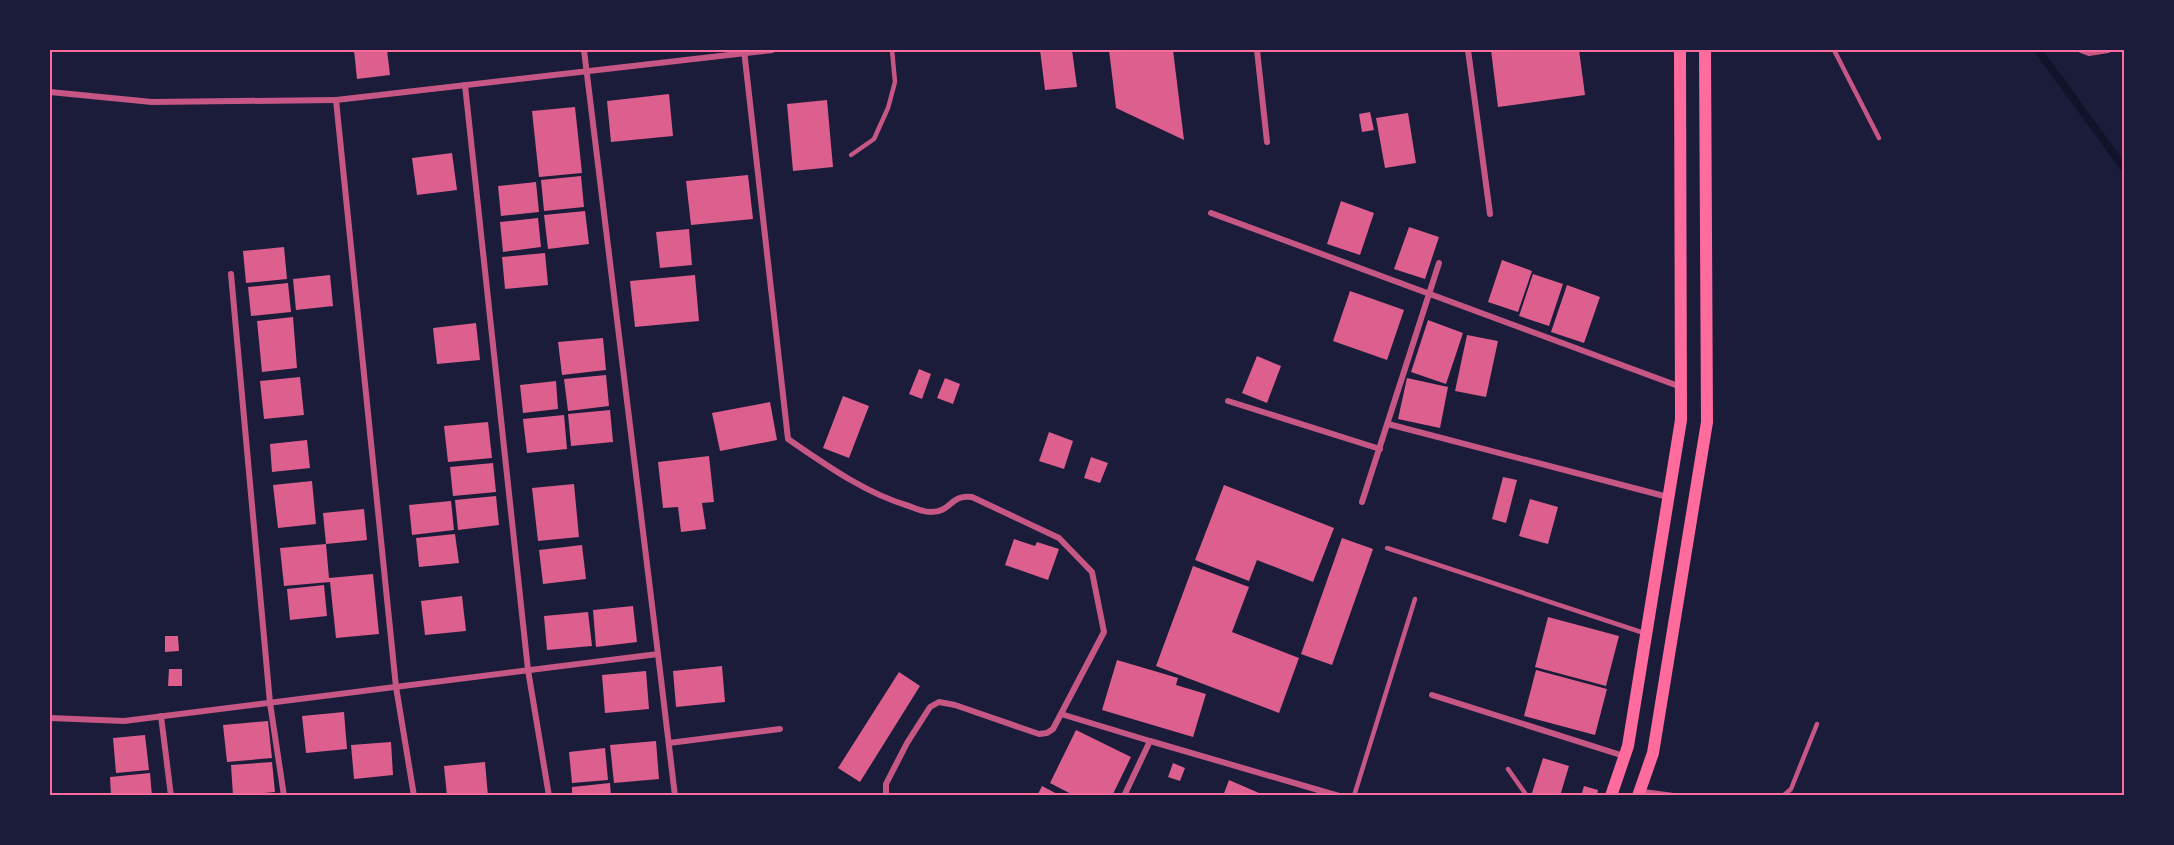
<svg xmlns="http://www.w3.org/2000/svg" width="2174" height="845" viewBox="0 0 2174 845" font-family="'Exo 2',sans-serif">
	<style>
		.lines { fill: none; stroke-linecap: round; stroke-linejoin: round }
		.stream { stroke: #12122b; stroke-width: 8 }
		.building { fill: #dd5f8e }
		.service { stroke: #c65784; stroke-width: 4.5 }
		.minor { stroke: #c65784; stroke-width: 6 }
		.secondary { stroke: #ff6b9d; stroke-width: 12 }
		.neatline { fill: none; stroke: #ff6b9d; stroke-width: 2 }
	</style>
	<rect width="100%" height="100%" fill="#1b1b3a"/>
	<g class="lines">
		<!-- stream -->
		<path class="stream" d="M2038,50L2124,168"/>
	</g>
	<!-- building -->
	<g class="building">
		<path d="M354,50H387L390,75L357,79Z"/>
		<path d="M1040,50H1072L1077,87L1045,90Z"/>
		<path d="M1109,50H1173L1184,140L1116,108Z"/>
		<path d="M1491,50H1579L1585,95L1498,107Z"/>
		<path d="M669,94L673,136L611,142L607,101Z"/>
		<path d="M827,100L833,167L793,171L787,104Z"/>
		<path d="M575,107L582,173L539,177L532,111Z"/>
		<path d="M1370,112L1374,130L1362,132L1359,114Z"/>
		<path d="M1408,113L1416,163L1385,168L1376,118Z"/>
		<path d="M452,153L457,190L417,195L412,158Z"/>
		<path d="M748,175L753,219L691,225L686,181Z"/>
		<path d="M581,176L584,207L544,211L541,180Z"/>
		<path d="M536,182L539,212L501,216L498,186Z"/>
		<path d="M1341,201L1374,213L1360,255L1327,244Z"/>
		<path d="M585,211L589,244L548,249L544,215Z"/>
		<path d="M538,218L541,247L503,252L500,222Z"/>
		<path d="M1409,227L1439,237L1425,279L1394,269Z"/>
		<path d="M689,229L692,265L660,268L656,232Z"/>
		<path d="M284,247L287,279L246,283L243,251Z"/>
		<path d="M545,253L548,285L505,289L502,257Z"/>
		<path d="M1502,260L1532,271L1518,312L1488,302Z"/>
		<path d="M1533,274L1563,284L1549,326L1519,316Z"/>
		<path d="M330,275L333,306L296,310L293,279Z"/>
		<path d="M695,275L699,321L635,327L630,281Z"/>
		<path d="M288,283L291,312L251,316L248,287Z"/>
		<path d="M1567,285L1600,297L1584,343L1551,332Z"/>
		<path d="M1350,291L1404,310L1387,360L1333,341Z"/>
		<path d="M293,317L297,368L262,372L257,321Z"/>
		<path d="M1428,320L1463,333L1446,384L1411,372Z"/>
		<path d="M476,323L480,360L437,364L433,328Z"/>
		<path d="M1467,335L1498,341L1486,397L1455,391Z"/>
		<path d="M603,338L606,370L562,375L558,342Z"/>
		<path d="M1257,356L1281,366L1267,403L1242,393Z"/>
		<path d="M919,369L931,374L922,399L909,394Z"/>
		<path d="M606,375L609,406L568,411L564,379Z"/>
		<path d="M300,377L304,415L264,419L260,381Z"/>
		<path d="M945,378L960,384L953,404L937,398Z"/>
		<path d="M1407,378L1448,387L1440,428L1398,419Z"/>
		<path d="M556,381L558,409L523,413L520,385Z"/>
		<path d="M843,396L869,406L849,458L823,448Z"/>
		<path d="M770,402L777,440L720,451L712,413Z"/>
		<path d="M610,410L613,442L571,446L568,414Z"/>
		<path d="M564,415L567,449L527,453L523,419Z"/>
		<path d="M488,422L492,458L448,462L444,426Z"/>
		<path d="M1049,432L1073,441L1064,469L1039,461Z"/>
		<path d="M307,440L310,468L272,472L270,444Z"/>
		<path d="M709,456L714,502L702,503L706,529L681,532L678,507L663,508L658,462Z"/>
		<path d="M1091,457L1108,463L1100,483L1084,478Z"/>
		<path d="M493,463L496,492L453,496L450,467Z"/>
		<path d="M1503,477L1517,480L1506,523L1492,519Z"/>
		<path d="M312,481L316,524L278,528L273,485Z"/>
		<path d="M574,484L579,537L538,541L532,488Z"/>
		<path d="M1224,485L1334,528L1313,582L1257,560L1249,581L1195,560Z"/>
		<path d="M496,496L499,525L458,530L455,500Z"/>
		<path d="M1530,499L1558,507L1548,544L1519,536Z"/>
		<path d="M451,501L454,530L412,535L409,505Z"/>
		<path d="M364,509L367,540L326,544L323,513Z"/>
		<path d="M455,534L459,563L419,567L416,538Z"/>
		<path d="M1342,538L1373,549L1332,665L1301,654Z"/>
		<path d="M1014,539L1035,546L1037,542L1059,549L1048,580L1005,565Z"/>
		<path d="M326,544L329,578L373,574L379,634L336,638L330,582L284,586L280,548Z"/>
		<path d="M582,545L586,579L543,584L539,550Z"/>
		<path d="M1193,566L1249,587L1232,632L1299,658L1279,713L1156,666Z"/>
		<path d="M324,585L327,616L290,620L287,589Z"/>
		<path d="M462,596L466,631L425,635L421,601Z"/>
		<path d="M633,606L637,642L596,647L593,610Z"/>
		<path d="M588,612L592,646L547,650L544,616Z"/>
		<path d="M1548,617L1619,636L1606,686L1535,667Z"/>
		<path d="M165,636H178L179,651L165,652Z"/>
		<path d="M1117,660L1178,678L1176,685L1206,694L1193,737L1102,710Z"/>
		<path d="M722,666L725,702L676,707L673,671Z"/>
		<path d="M169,669H182V686H168Z"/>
		<path d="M1536,670L1607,689L1595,735L1524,716Z"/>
		<path d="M646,671L649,709L605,713L602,675Z"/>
		<path d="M899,672L920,686L860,782L838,768Z"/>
		<path d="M344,712L347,749L306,753L302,716Z"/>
		<path d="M268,721L272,758L227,762L223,725Z"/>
		<path d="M1076,730L1131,757L1112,796H1075L1050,783Z"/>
		<path d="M145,735L149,770L116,773L113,738Z"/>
		<path d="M656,741L659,779L614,783L610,745Z"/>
		<path d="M391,742L393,775L354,779L351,745Z"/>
		<path d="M605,748L608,780L572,783L569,752Z"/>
		<path d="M1543,758L1569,766L1560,796H1541L1532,793Z"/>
		<path d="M272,762L275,792L233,796L231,765Z"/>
		<path d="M485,762L488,796H447L444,766Z"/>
		<path d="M1173,763L1185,768L1180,781L1168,777Z"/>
		<path d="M150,773L152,796H111L110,777Z"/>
		<path d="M1229,780L1266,796H1223Z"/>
		<path d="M610,783L611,796H572V787Z"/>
		<path d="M1042,786L1061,796H1037Z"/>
		<path d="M1584,786L1598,790L1597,796H1581Z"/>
	</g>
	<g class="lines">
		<!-- service -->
		<g class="service">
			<path d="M1834,50L1879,138"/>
			<path d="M851,155L874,139L888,108L895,82L892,50"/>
			<path d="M1387,548L1644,633"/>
			<path d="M1508,769L1527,796"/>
			<path d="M1642,791L1679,796"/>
			<path d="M1354,796L1415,599"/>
			<path d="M1783,796L1791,789L1817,724"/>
		</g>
		<!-- minor -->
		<g class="minor">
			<path d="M744,50L788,439C826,465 865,493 909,506C916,509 924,512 931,512C952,512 950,494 972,497L1059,538L1092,572L1104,632L1053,729L1047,733L1039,734L955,705L939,702L930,707L907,743L886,784V796"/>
			<path d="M1257,50L1267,142"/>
			<path d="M1468,50L1490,214"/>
			<path d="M2081,50L2089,53L2108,50"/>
			<path d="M465,85L528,670L549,796"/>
			<path d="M50,92L152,102L336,100"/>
			<path d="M1211,213L1681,387"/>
			<path d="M231,274L270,703L284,796"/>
			<path d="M1228,401L1380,449"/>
			<path d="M1388,424L1668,497"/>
			<path d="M1362,502L1439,263"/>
			<path d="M658,654L675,796"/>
			<path d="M1432,695L1624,756"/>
			<path d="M1061,714L1150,741"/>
			<path d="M161,716L171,796"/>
			<path d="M50,718L124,721L658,654L584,50"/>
			<path d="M669,743L780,729"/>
			<path d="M414,796L396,687L336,100L772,50"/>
			<path d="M1124,796L1150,741L1339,796"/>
		</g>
		<!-- secondary -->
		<g class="secondary">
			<path d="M1611,796L1628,746L1681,420L1680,50"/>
			<path d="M1638,796L1653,753L1707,422L1705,50"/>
		</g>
	</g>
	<!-- border -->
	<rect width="2174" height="845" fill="none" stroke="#1b1b3a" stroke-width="102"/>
	<rect x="51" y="51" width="2072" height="743" class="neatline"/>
</svg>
